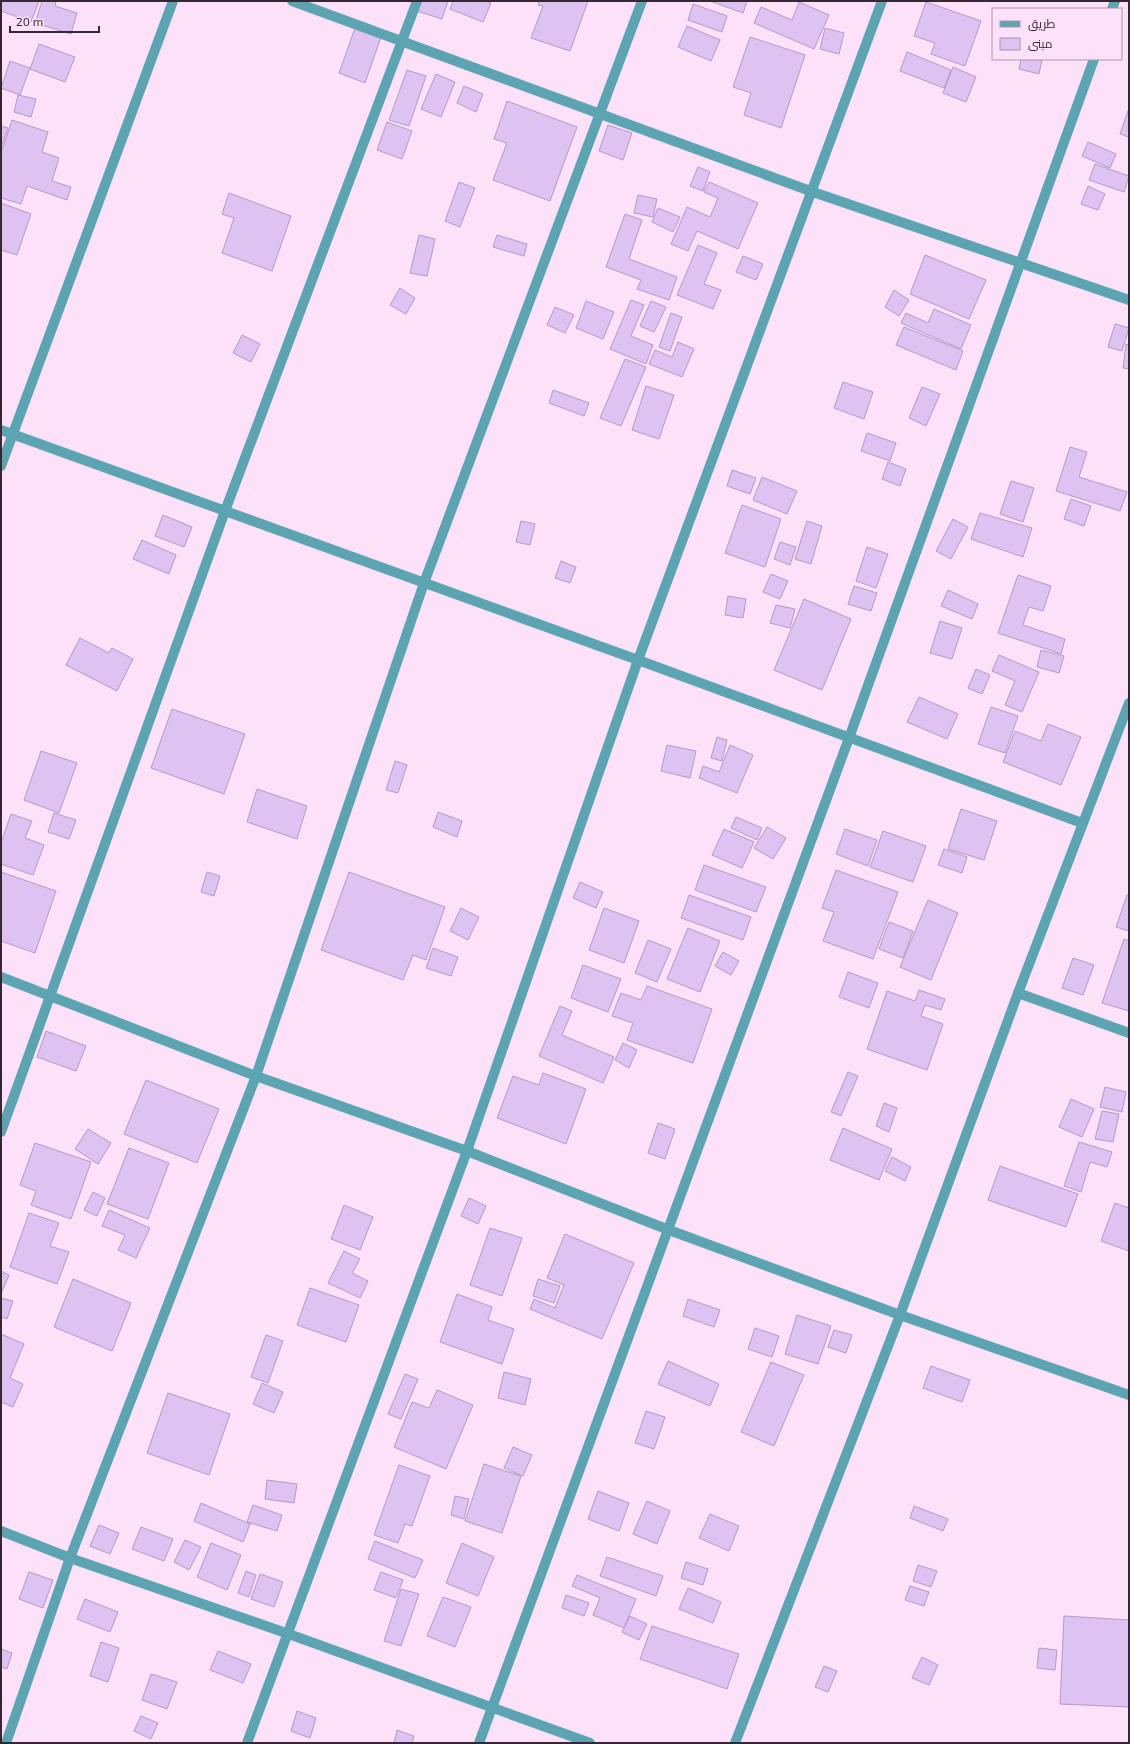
<svg xmlns="http://www.w3.org/2000/svg" width="1130" height="1744" viewBox="0 0 1130 1744" font-family="'Exo 2',Cairo,sans-serif">
	<style>
		.building { fill: #dec2f1; stroke: #b599c7 }
		.lines { fill: none; stroke-linecap: round; stroke-linejoin: round }
		.minor { stroke: #5ca4b2; stroke-width: 10 }
	</style>
	<rect width="100%" height="100%" fill="#fde1f8"/>
	<!-- building -->
	<g class="building">
		<path d="M1,1H39L31,22L1,11Z"/>
		<path d="M42,1H56L55,6L77,13L71,34L35,23Z"/>
		<path d="M420,1H448L442,19L417,11Z"/>
		<path d="M453,1H485L491,3L483,22L450,9Z"/>
		<path d="M539,1H588L570,51L531,38L543,6L538,5Z"/>
		<path d="M710,1H747L743,13Z"/>
		<path d="M799,2L829,15L814,49L754,23L761,7L792,20Z"/>
		<path d="M926,2L981,21L965,66L931,54L935,43L914,36Z"/>
		<path d="M693,4L727,16L722,32L688,20Z"/>
		<path d="M687,26L720,40L711,61L678,47Z"/>
		<path d="M355,28L381,37L365,83L339,73Z"/>
		<path d="M825,28L844,33L839,54L820,49Z"/>
		<path d="M750,37L805,55L781,128L744,115L751,93L733,87Z"/>
		<path d="M39,44L75,57L65,82L30,69Z"/>
		<path d="M907,52L951,70L944,88L900,71Z"/>
		<path d="M1021,59H1042L1039,74L1019,69Z"/>
		<path d="M10,61L30,68L20,95L1,88Z"/>
		<path d="M953,67L976,77L966,102L943,93Z"/>
		<path d="M407,70L426,76L409,126L389,120Z"/>
		<path d="M436,74L455,82L441,117L421,109Z"/>
		<path d="M464,86L483,94L476,112L457,103Z"/>
		<path d="M18,95L36,99L31,117L14,112Z"/>
		<path d="M507,101L577,127L550,201L493,180L507,143L494,139Z"/>
		<path d="M1129,108V137L1120,134Z"/>
		<path d="M12,120L48,132L42,152L59,158L52,181L71,187L67,200L27,186L21,204L1,198V153Z"/>
		<path d="M387,122L412,131L402,159L377,150Z"/>
		<path d="M608,125L632,133L623,160L599,151Z"/>
		<path d="M1,126L8,128L1,148Z"/>
		<path d="M1088,142L1116,154L1110,168L1082,156Z"/>
		<path d="M1095,164L1129,176L1124,192L1089,180Z"/>
		<path d="M698,167L710,172L703,191L690,186Z"/>
		<path d="M459,182L475,188L460,227L445,221Z"/>
		<path d="M709,182L758,203L738,249L697,231L688,251L671,244L687,207L710,217L718,198L704,192Z"/>
		<path d="M1088,186L1105,194L1098,210L1081,204Z"/>
		<path d="M229,193L291,216L272,271L222,253L234,218L222,214Z"/>
		<path d="M638,195L657,199L653,217L634,213Z"/>
		<path d="M1,203L31,214L17,255L1,250Z"/>
		<path d="M658,208L680,217L673,232L652,222Z"/>
		<path d="M625,214L642,220L629,259L677,277L669,300L637,289L641,280L606,267Z"/>
		<path d="M419,235L435,239L427,276L410,273Z"/>
		<path d="M497,235L527,244L524,256L493,247Z"/>
		<path d="M698,245L717,253L704,284L721,290L713,309L677,295Z"/>
		<path d="M925,255L986,280L969,319L910,294Z"/>
		<path d="M743,256L763,264L756,280L736,272Z"/>
		<path d="M400,288L415,298L406,314L390,305Z"/>
		<path d="M894,290L909,300L899,316L885,307Z"/>
		<path d="M631,300L644,305L631,336L653,345L646,364L610,349Z"/>
		<path d="M586,301L614,312L603,339L576,328Z"/>
		<path d="M651,301L666,307L654,332L640,326Z"/>
		<path d="M555,307L574,315L565,333L547,325Z"/>
		<path d="M934,309L971,325L961,349L901,323L906,313L928,323Z"/>
		<path d="M671,313L682,317L670,351L659,347Z"/>
		<path d="M1115,324L1129,328L1122,351L1108,347Z"/>
		<path d="M904,327L963,351L956,370L896,345Z"/>
		<path d="M242,335L260,344L251,362L233,353Z"/>
		<path d="M678,342L694,349L682,377L649,364L655,350L672,357Z"/>
		<path d="M1126,344L1129,345V369L1123,368Z"/>
		<path d="M625,359L646,367L621,426L600,418Z"/>
		<path d="M843,382L873,392L864,419L834,408Z"/>
		<path d="M646,386L674,395L659,439L632,430Z"/>
		<path d="M922,387L940,394L926,426L909,418Z"/>
		<path d="M553,390L589,403L584,416L549,403Z"/>
		<path d="M867,433L896,443L890,461L861,451Z"/>
		<path d="M1070,447L1087,452L1079,477L1127,492L1120,511L1056,491Z"/>
		<path d="M888,462L906,469L900,486L882,479Z"/>
		<path d="M732,470L756,478L750,494L727,486Z"/>
		<path d="M762,477L797,491L787,514L753,500Z"/>
		<path d="M1011,481L1034,488L1023,522L1000,514Z"/>
		<path d="M1071,499L1091,506L1084,526L1064,519Z"/>
		<path d="M742,505L781,519L765,567L725,553Z"/>
		<path d="M980,513L1032,528L1023,557L971,539Z"/>
		<path d="M163,515L192,527L184,547L155,536Z"/>
		<path d="M953,519L968,527L951,559L936,551Z"/>
		<path d="M521,521L535,524L530,545L516,542Z"/>
		<path d="M807,521L822,526L811,564L795,559Z"/>
		<path d="M142,540L176,555L169,574L133,559Z"/>
		<path d="M780,542L796,547L790,565L774,559Z"/>
		<path d="M867,547L888,554L876,588L856,581Z"/>
		<path d="M561,561L576,567L570,583L555,578Z"/>
		<path d="M771,574L788,581L780,599L763,592Z"/>
		<path d="M1018,575L1051,586L1043,611L1029,607L1023,625L1065,639L1061,654L998,633Z"/>
		<path d="M854,586L877,593L871,611L848,604Z"/>
		<path d="M948,590L978,604L972,619L941,606Z"/>
		<path d="M728,596L746,599L743,618L725,615Z"/>
		<path d="M804,599L851,619L822,690L774,670Z"/>
		<path d="M776,605L795,609L790,628L770,623Z"/>
		<path d="M940,621L962,628L952,659L930,653Z"/>
		<path d="M80,638L109,653L112,648L133,659L117,691L66,665Z"/>
		<path d="M1041,650L1064,656L1059,673L1037,667Z"/>
		<path d="M999,655L1039,672L1022,712L1005,705L1015,681L992,671Z"/>
		<path d="M976,669L990,675L982,694L968,688Z"/>
		<path d="M919,697L958,714L947,739L907,722Z"/>
		<path d="M991,707L1018,716L1005,753L978,744Z"/>
		<path d="M172,709L245,734L224,794L151,768Z"/>
		<path d="M1048,724L1081,737L1061,785L1003,762L1015,731L1041,741Z"/>
		<path d="M717,737L727,740L722,761L711,758Z"/>
		<path d="M667,745L696,751L690,778L661,771Z"/>
		<path d="M730,745L753,755L737,793L699,778L703,766L719,772Z"/>
		<path d="M41,751L77,763L59,813L24,800Z"/>
		<path d="M395,761L407,765L398,793L386,790Z"/>
		<path d="M257,789L307,806L297,839L247,822Z"/>
		<path d="M961,809L997,821L984,860L948,849Z"/>
		<path d="M438,812L462,821L457,837L433,827Z"/>
		<path d="M54,813L76,820L69,839L48,832Z"/>
		<path d="M11,814L32,821L25,838L44,845L33,875L1,864V843Z"/>
		<path d="M736,817L762,828L757,840L731,828Z"/>
		<path d="M767,827L786,838L773,859L754,848Z"/>
		<path d="M724,829L754,842L742,868L712,855Z"/>
		<path d="M845,829L877,840L868,866L836,854Z"/>
		<path d="M883,831L926,846L913,882L870,867Z"/>
		<path d="M944,849L967,857L962,873L938,865Z"/>
		<path d="M704,865L766,887L756,912L695,890Z"/>
		<path d="M836,870L898,892L873,959L823,941L834,912L822,908Z"/>
		<path d="M1,872L56,891L35,953L1,941Z"/>
		<path d="M207,872L220,876L214,896L201,892Z"/>
		<path d="M349,872L445,907L426,960L413,955L403,980L321,950Z"/>
		<path d="M580,882L603,892L596,908L573,898Z"/>
		<path d="M689,895L751,917L743,940L681,918Z"/>
		<path d="M1127,895H1129V931L1116,927Z"/>
		<path d="M928,900L958,913L931,980L900,967Z"/>
		<path d="M461,908L479,917L468,940L450,931Z"/>
		<path d="M604,908L639,921L624,963L589,950Z"/>
		<path d="M889,922L913,931L903,958L879,949Z"/>
		<path d="M688,928L720,941L700,992L667,979Z"/>
		<path d="M1124,939L1129,941V1011L1102,1003Z"/>
		<path d="M648,940L671,949L657,982L635,973Z"/>
		<path d="M433,948L458,957L451,976L426,968Z"/>
		<path d="M723,952L739,961L731,975L715,966Z"/>
		<path d="M1073,958L1094,965L1083,995L1062,988Z"/>
		<path d="M583,965L621,979L608,1012L571,998Z"/>
		<path d="M848,972L878,983L869,1008L839,997Z"/>
		<path d="M647,986L712,1009L693,1063L627,1040L633,1023L612,1016L621,993L641,1000Z"/>
		<path d="M919,990L945,999L941,1010L925,1005L921,1016L943,1024L927,1070L867,1049L887,991L915,1001Z"/>
		<path d="M560,1006L572,1011L562,1035L614,1057L603,1083L539,1056Z"/>
		<path d="M46,1031L86,1046L76,1071L37,1057Z"/>
		<path d="M623,1043L637,1050L629,1068L615,1060Z"/>
		<path d="M848,1072L858,1076L841,1116L831,1112Z"/>
		<path d="M543,1073L586,1089L566,1144L497,1118L513,1076L539,1085Z"/>
		<path d="M146,1080L219,1109L197,1163L124,1134Z"/>
		<path d="M1105,1087L1126,1092L1122,1112L1100,1107Z"/>
		<path d="M1071,1099L1094,1109L1082,1137L1059,1127Z"/>
		<path d="M884,1103L897,1108L889,1132L876,1126Z"/>
		<path d="M1102,1111L1119,1114L1113,1142L1095,1139Z"/>
		<path d="M658,1123L675,1129L665,1159L648,1153Z"/>
		<path d="M843,1128L892,1149L879,1180L830,1160Z"/>
		<path d="M88,1129L111,1143L98,1164L75,1149Z"/>
		<path d="M1079,1142L1112,1152L1107,1167L1090,1162L1081,1192L1064,1186Z"/>
		<path d="M35,1143L91,1162L71,1219L31,1205L36,1191L20,1185Z"/>
		<path d="M129,1148L169,1163L148,1219L107,1204Z"/>
		<path d="M892,1157L911,1167L905,1181L885,1171Z"/>
		<path d="M1000,1166L1078,1194L1066,1227L988,1200Z"/>
		<path d="M93,1192L105,1198L97,1216L84,1210Z"/>
		<path d="M469,1198L486,1206L478,1224L461,1216Z"/>
		<path d="M1115,1203L1129,1208V1251L1101,1241Z"/>
		<path d="M344,1205L373,1217L360,1250L331,1239Z"/>
		<path d="M109,1210L150,1228L136,1258L118,1250L125,1235L102,1226Z"/>
		<path d="M29,1213L59,1223L50,1246L69,1252L57,1284L10,1267Z"/>
		<path d="M490,1228L522,1238L502,1296L470,1285Z"/>
		<path d="M565,1234L634,1263L602,1339L530,1309L534,1299L555,1308L564,1285L547,1278Z"/>
		<path d="M344,1251L360,1259L352,1273L368,1281L360,1298L328,1283Z"/>
		<path d="M1,1271L9,1275L1,1294Z"/>
		<path d="M73,1279L131,1303L112,1351L54,1327Z"/>
		<path d="M538,1279L560,1286L554,1303L533,1296Z"/>
		<path d="M310,1288L359,1305L346,1342L297,1325Z"/>
		<path d="M457,1294L492,1307L488,1320L514,1329L502,1364L440,1342Z"/>
		<path d="M1,1298L13,1301L7,1319L1,1317Z"/>
		<path d="M688,1299L720,1310L714,1327L683,1316Z"/>
		<path d="M797,1315L831,1326L818,1364L785,1354Z"/>
		<path d="M755,1328L779,1336L772,1357L748,1349Z"/>
		<path d="M834,1330L852,1335L846,1353L828,1347Z"/>
		<path d="M1,1334L24,1344L10,1378L23,1384L13,1407L1,1402Z"/>
		<path d="M266,1335L283,1341L268,1383L251,1377Z"/>
		<path d="M668,1361L719,1384L710,1406L658,1384Z"/>
		<path d="M771,1362L804,1375L774,1446L741,1432Z"/>
		<path d="M931,1366L970,1380L962,1402L923,1388Z"/>
		<path d="M504,1372L531,1379L525,1405L498,1398Z"/>
		<path d="M405,1374L418,1379L401,1419L388,1414Z"/>
		<path d="M262,1383L283,1392L274,1413L253,1404Z"/>
		<path d="M437,1390L473,1405L446,1469L394,1447L412,1402L429,1408Z"/>
		<path d="M168,1393L230,1414L209,1475L147,1453Z"/>
		<path d="M646,1411L665,1417L654,1449L635,1443Z"/>
		<path d="M513,1447L532,1455L523,1476L504,1468Z"/>
		<path d="M484,1464L521,1476L502,1533L465,1521Z"/>
		<path d="M399,1465L430,1476L412,1526L405,1524L398,1543L374,1535Z"/>
		<path d="M267,1480L297,1484L294,1503L265,1499Z"/>
		<path d="M598,1491L629,1503L619,1531L588,1519Z"/>
		<path d="M455,1496L469,1499L464,1519L451,1515Z"/>
		<path d="M647,1501L670,1511L657,1544L633,1534Z"/>
		<path d="M201,1503L250,1524L243,1542L194,1521Z"/>
		<path d="M253,1505L282,1515L277,1531L247,1522Z"/>
		<path d="M914,1506L948,1519L943,1531L910,1518Z"/>
		<path d="M710,1514L739,1526L729,1551L699,1538Z"/>
		<path d="M99,1525L119,1533L110,1554L90,1546Z"/>
		<path d="M141,1527L173,1539L164,1561L132,1549Z"/>
		<path d="M185,1540L201,1547L189,1570L174,1562Z"/>
		<path d="M375,1541L423,1560L415,1578L368,1559Z"/>
		<path d="M211,1543L241,1555L227,1590L197,1577Z"/>
		<path d="M462,1543L494,1557L478,1596L446,1583Z"/>
		<path d="M607,1557L663,1576L656,1596L600,1576Z"/>
		<path d="M686,1562L708,1569L703,1585L681,1578Z"/>
		<path d="M918,1565L937,1571L931,1587L913,1581Z"/>
		<path d="M246,1571L256,1575L249,1597L238,1593Z"/>
		<path d="M29,1572L53,1580L43,1608L19,1599Z"/>
		<path d="M381,1572L403,1580L396,1598L374,1590Z"/>
		<path d="M260,1574L283,1582L274,1607L251,1599Z"/>
		<path d="M577,1575L636,1599L624,1628L593,1615L600,1598L572,1586Z"/>
		<path d="M910,1586L929,1592L924,1606L905,1600Z"/>
		<path d="M688,1588L721,1602L713,1623L679,1609Z"/>
		<path d="M401,1589L419,1594L401,1646L384,1641Z"/>
		<path d="M566,1595L589,1603L584,1616L562,1608Z"/>
		<path d="M443,1597L471,1607L455,1647L427,1636Z"/>
		<path d="M85,1599L118,1612L110,1632L77,1619Z"/>
		<path d="M630,1616L647,1624L639,1640L622,1632Z"/>
		<path d="M1064,1616L1129,1620V1707L1060,1704Z"/>
		<path d="M652,1626L739,1654L727,1689L640,1659Z"/>
		<path d="M101,1642L119,1648L108,1682L90,1676Z"/>
		<path d="M1039,1648L1057,1650L1055,1670L1037,1668Z"/>
		<path d="M1,1649L12,1653L7,1669L1,1667Z"/>
		<path d="M218,1651L251,1664L243,1683L210,1670Z"/>
		<path d="M922,1657L938,1665L929,1685L912,1678Z"/>
		<path d="M824,1666L837,1671L828,1692L815,1687Z"/>
		<path d="M151,1674L177,1682L167,1709L142,1700Z"/>
		<path d="M297,1711L316,1718L310,1738L291,1731Z"/>
		<path d="M141,1716L158,1723L151,1739L134,1731Z"/>
		<path d="M397,1730L414,1736L412,1743H394Z"/>
	</g>
	<g class="lines">
		<!-- minor -->
		<g class="minor">
			<path d="M292,1L813,192L1129,300"/>
			<path d="M1112,9L1115,1"/>
			<path d="M1,430L638,660L1082,823"/>
			<path d="M1,466L173,1"/>
			<path d="M1,977L256,1076L467,1151L669,1230L900,1315L1129,1395"/>
			<path d="M1018,993L1129,1033"/>
			<path d="M1,1132L225,511L417,1"/>
			<path d="M1,1531L70,1558L286,1633L590,1743"/>
			<path d="M6,1743L70,1558L256,1076L424,583L642,1"/>
			<path d="M247,1743L467,1151L638,660L882,1"/>
			<path d="M479,1743L849,738L1094,59"/>
			<path d="M735,1743L900,1315L1018,993L1129,703"/>
		</g>
	</g>
	<!-- border -->
	<rect width="1130" height="1744" fill="none" stroke="#372634" stroke-width="4"/>
	<!-- legend -->
	<rect x="992" y="8" width="130" height="52" fill="#fde1f8" stroke="#ae96aa"/>
	<rect x="1000" y="21" width="20" height="6" fill="#5ca4b2" stroke="#ae96aa"/>
	<text x="1028" y="28" font-size="12" fill="#372634">طريق</text>
	<rect x="1000" y="38" width="20" height="12" fill="#dec2f1" stroke="#ae96aa"/>
	<text x="1028" y="48" font-size="12" fill="#372634">مبنى</text>
	<!-- scale -->
	<path d="M10 26v6h89v-6" fill="none" stroke="#372634" stroke-width="2"/>
	<text x="16" y="26" font-size="12" fill="#372634" stroke="#fde1f8" stroke-width="3" paint-order="stroke">20 m</text>
</svg>
